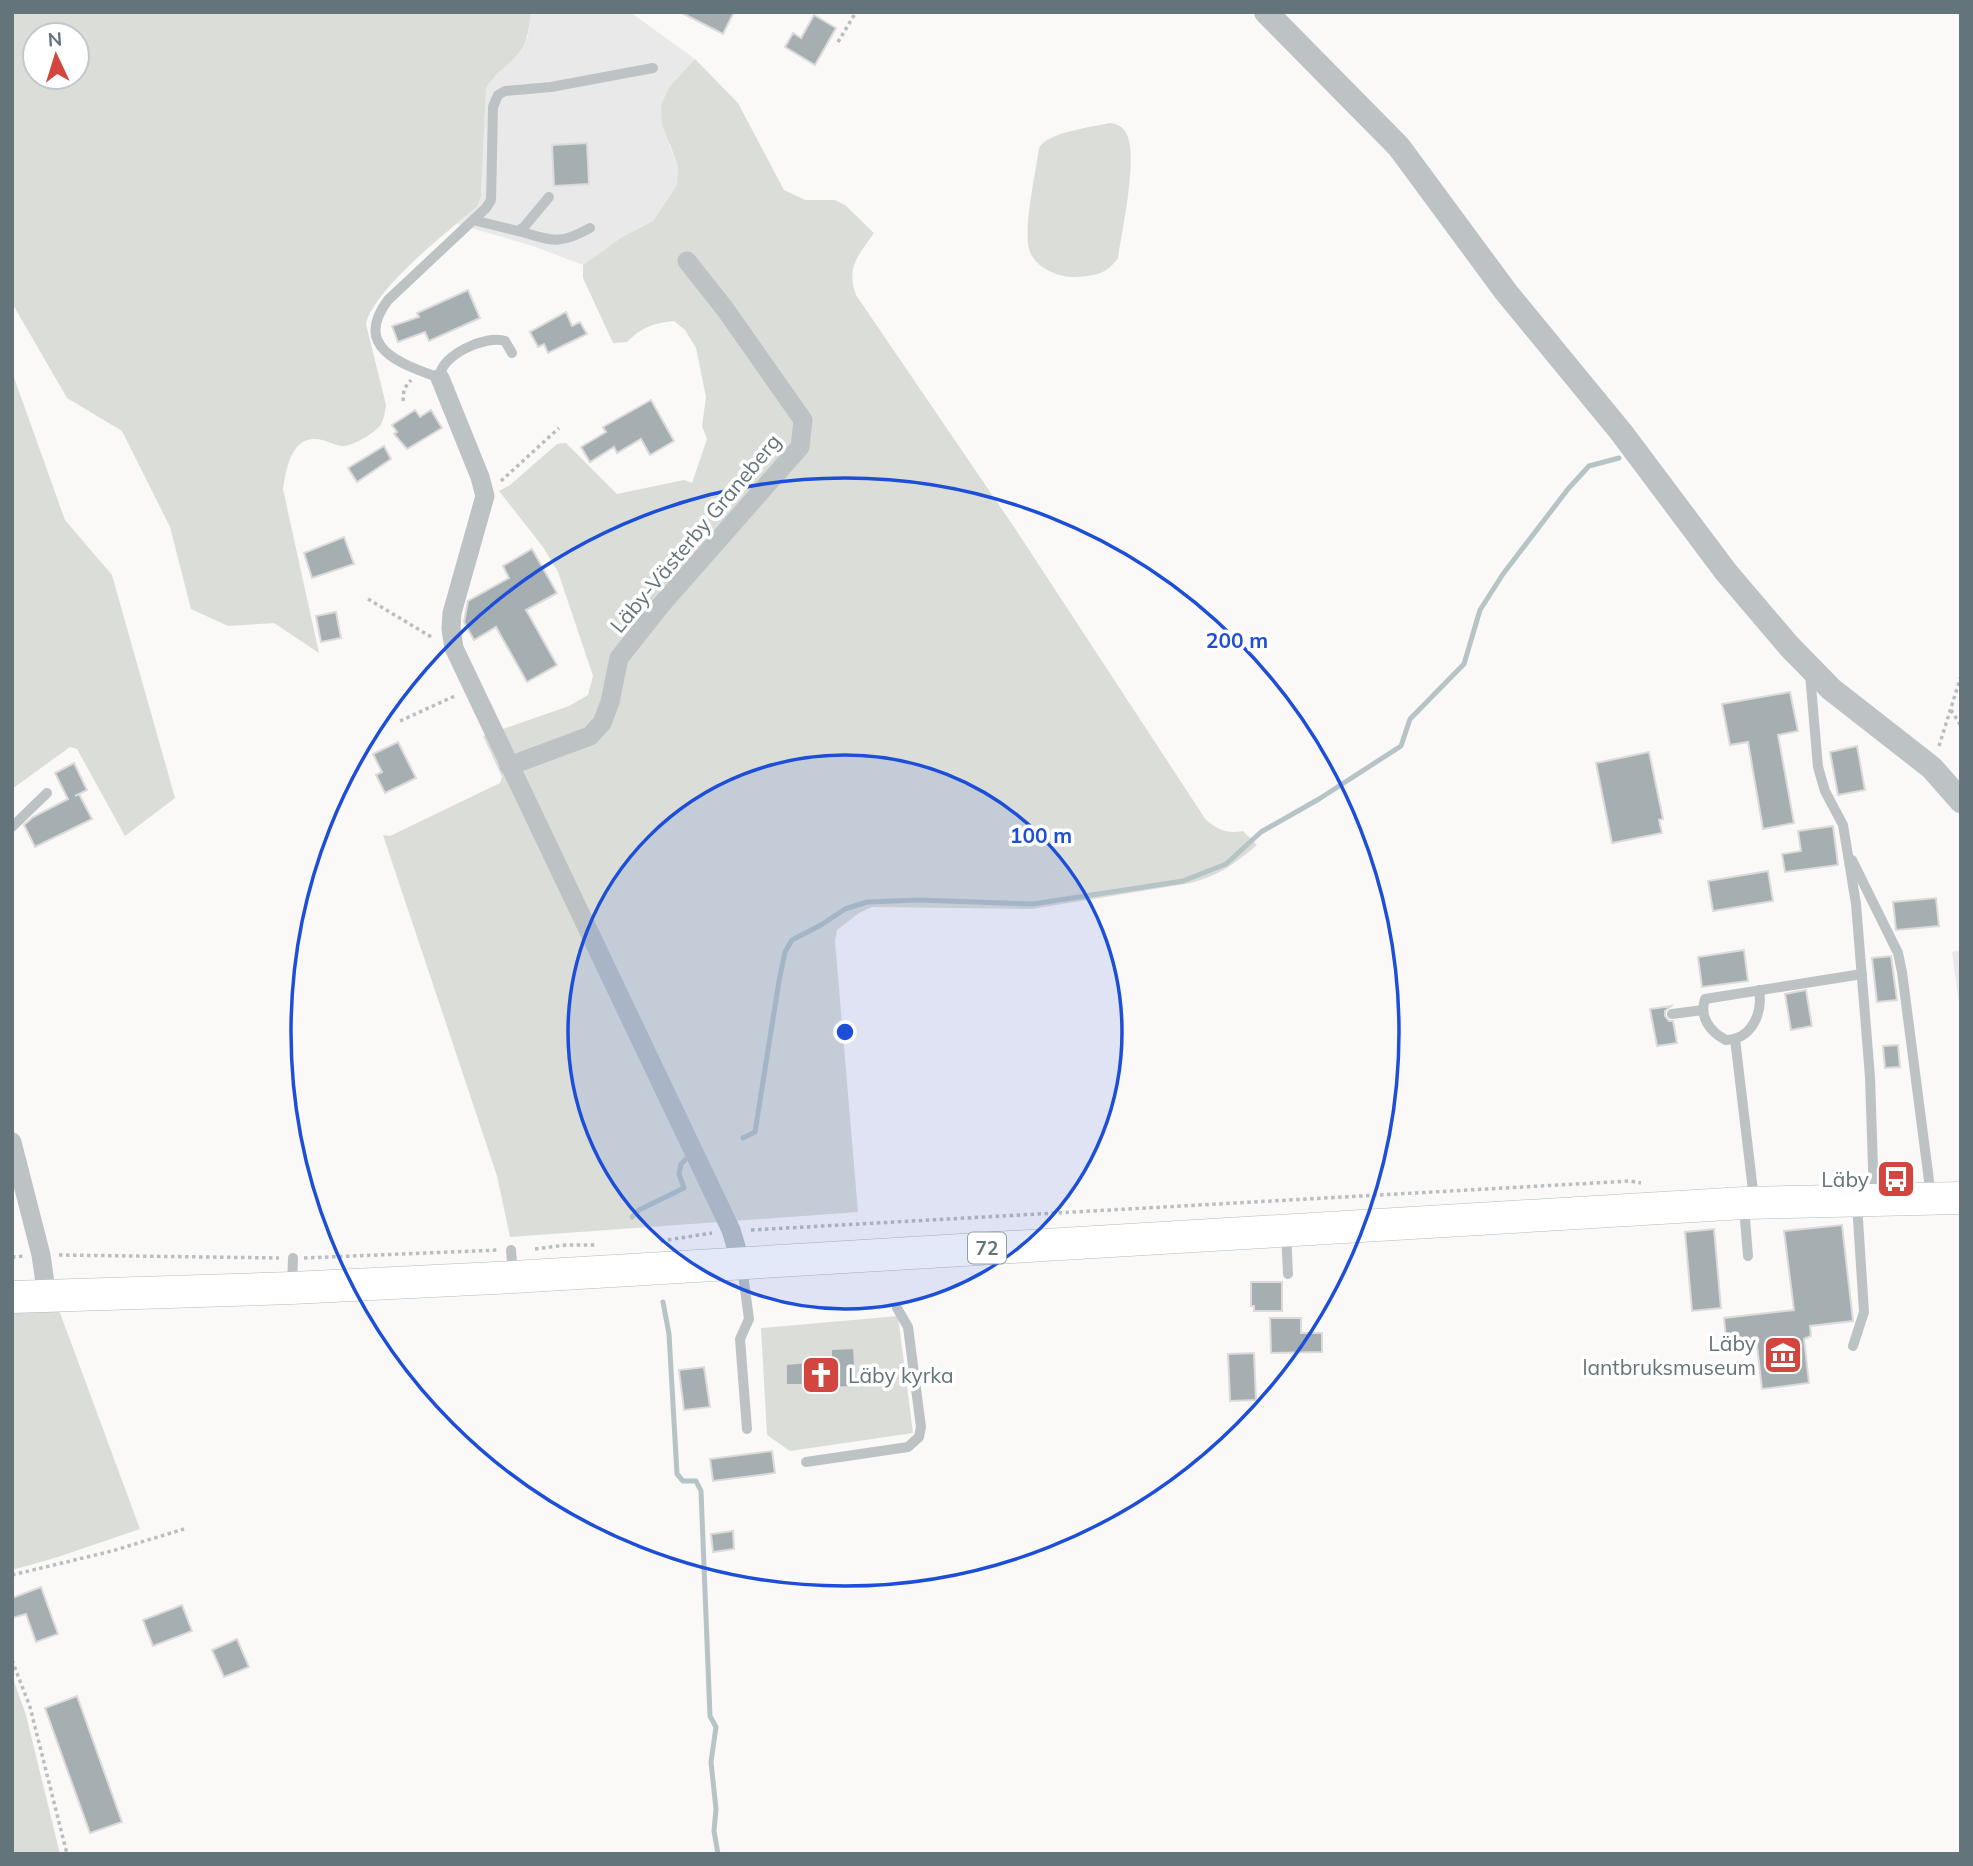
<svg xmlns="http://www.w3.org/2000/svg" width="1973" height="1866" viewBox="0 0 1973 1866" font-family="Mulish,sans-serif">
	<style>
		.built { fill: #e8e9e8 }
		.green { fill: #dbded8; fill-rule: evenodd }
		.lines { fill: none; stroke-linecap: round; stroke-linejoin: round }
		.stream { stroke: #b6c4c5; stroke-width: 5 }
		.building { fill: #a5afb2; stroke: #dcdbda; stroke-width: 2 }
		.primary-casing { stroke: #b3b9bc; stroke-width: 33 }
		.path { stroke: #babec0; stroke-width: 3.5; stroke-dasharray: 3.5 3.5; stroke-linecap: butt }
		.service { stroke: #bdc3c5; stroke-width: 10 }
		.minor { stroke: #bdc3c5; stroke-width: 19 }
		.tertiary { stroke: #bdc3c5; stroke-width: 24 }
		.primary { stroke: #fff; stroke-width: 32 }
		.ring { fill: none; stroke: #1d4ed8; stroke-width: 3.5 }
		.labels { text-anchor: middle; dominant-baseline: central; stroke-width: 7; stroke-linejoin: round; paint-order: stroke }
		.shield { fill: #fff; stroke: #929ea2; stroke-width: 2 }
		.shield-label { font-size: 19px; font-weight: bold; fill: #63747a }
		.street-label { font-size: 21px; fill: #63747a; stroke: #fff }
		.poi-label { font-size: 21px; fill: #63747a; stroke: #fff; text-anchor: end }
		.centre { fill: #1d4ed8; stroke: #fff; stroke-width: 3.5 }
		.ring-label { font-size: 21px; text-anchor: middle; font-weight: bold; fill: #1d4ed8; stroke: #fff; stroke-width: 7; stroke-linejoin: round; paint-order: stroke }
	</style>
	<rect width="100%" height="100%" fill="#faf9f8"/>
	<!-- built -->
	<g class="built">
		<path d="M531,12H630L695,59L670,86L669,145L678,166L677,185L653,221L622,237L583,265L533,246L457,224L477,207L481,196L486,89L492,78L518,54L528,36Z"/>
		<path d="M1961,950V1018L1952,952Z"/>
	</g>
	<!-- green -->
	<g class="green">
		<path d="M12,12H531C529,28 528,43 517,55C506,68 493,74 486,89L481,196L477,207C449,230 373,290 366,324L386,405C385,412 384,420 380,426C374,433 352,447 342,446C333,445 325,439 315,439C291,438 286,470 283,489L319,653L274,623L228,626L191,609L170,527L122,431L67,398L12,303ZM77,35V77H35V35Z"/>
		<path d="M695,59L738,103L784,190L805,200H835L845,205L874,233C858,256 846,267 856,295L1014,527L1206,820C1219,830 1227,834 1243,831L1257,845C1236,863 1218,876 1191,883L1032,909L872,907L859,913L837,930L835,941L858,1212L510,1237L497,1176L383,835L390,836L500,783L502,777L483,736L569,706L588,695L593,676L558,572L543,547L499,491L510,485L557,444L566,443L617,494L684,480L692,483L707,439L702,426L706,397L696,348L685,330L674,321C653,323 641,328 627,342L613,343L583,278V265L622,237L653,221L677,185L678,166L662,124L661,105L670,86Z"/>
		<path d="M1110,123C1118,124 1124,127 1127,135C1138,158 1122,230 1118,258C1107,274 1095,276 1076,277C1060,278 1037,269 1030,252C1022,233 1036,171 1039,148C1047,132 1093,127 1110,123Z"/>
		<path d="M12,372L65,520L112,575L175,798L125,836L77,749L70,747L12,789Z"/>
		<path d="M12,1310H59L140,1529L58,1557L12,1570Z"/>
		<path d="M898,1316L913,1433L790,1451L767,1435L761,1328Z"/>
		<path d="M12,1676L26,1715L60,1854H12Z"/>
	</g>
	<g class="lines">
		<!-- stream -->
		<g class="stream">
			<path d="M743,1138L755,1132L779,981L785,952L792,940L821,925L845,909L867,902L919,900L1033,904L1183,881L1226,864L1261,832L1319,799L1401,746L1410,719L1464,664L1480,610L1503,574L1568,489L1589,466L1619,458"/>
			<path d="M632,1217L639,1210L684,1188L679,1174L681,1164L685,1160"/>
			<path d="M663,1302L669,1334L677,1474L683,1481H696L701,1491L710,1716L716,1727L711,1762L716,1809L714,1831L718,1854"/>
		</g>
	</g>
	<!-- building -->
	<g class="building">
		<path d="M680,12H734L723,34Z"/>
		<path d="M814,15L836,28L815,65L785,47L793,33L801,38Z"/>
		<path d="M587,143L589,184L554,186L552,145Z"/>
		<path d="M468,290L480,318L429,341L425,332L398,342L392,326L419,317L417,313Z"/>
		<path d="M566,312L572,326L580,322L587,334L548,353L544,344L538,347L530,332Z"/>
		<path d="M651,400L674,441L650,455L641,439L617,453L614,447L590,462L581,447L606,432L603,427Z"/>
		<path d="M415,410L420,417L431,410L442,428L407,449L394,434L397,432L392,425Z"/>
		<path d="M384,446L391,459L357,482L348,468Z"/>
		<path d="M344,537L354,564L312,578L304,553Z"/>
		<path d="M532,549L557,593L526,610L557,665L527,682L496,627L474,640L464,622L468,601L509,578L503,566Z"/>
		<path d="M336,612L341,638L321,642L316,616Z"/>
		<path d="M1790,692L1798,731L1778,735L1794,823L1763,829L1748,742L1730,745L1722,704Z"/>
		<path d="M398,742L416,778L385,793L376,775L382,772L373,754Z"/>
		<path d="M1857,746L1865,790L1838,795L1830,752Z"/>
		<path d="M1649,752L1663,819L1659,820L1662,833L1612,843L1596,763Z"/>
		<path d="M74,763L87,790L75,796L79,794L92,819L35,847L24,825L33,817L68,799L55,773Z"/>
		<path d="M1833,826L1838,865L1785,872L1782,854L1801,851L1798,831Z"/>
		<path d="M1768,871L1773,901L1713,911L1708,881Z"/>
		<path d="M1936,898L1939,926L1896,930L1893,902Z"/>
		<path d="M1744,950L1748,981L1702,987L1698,957Z"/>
		<path d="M1891,956L1897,1000L1877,1002L1872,958Z"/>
		<path d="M1806,990L1812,1026L1791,1030L1785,994Z"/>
		<path d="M1671,1006L1665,1011V1016L1669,1021H1673L1677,1043L1657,1046L1650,1009Z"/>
		<path d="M1898,1045L1900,1067L1885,1068L1883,1046Z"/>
		<path d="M1842,1225L1853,1321L1810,1326L1811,1336L1804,1339L1809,1383L1762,1389L1757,1346L1727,1349L1724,1318L1794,1310L1784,1231Z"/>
		<path d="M1714,1229L1721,1308L1692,1311L1685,1232Z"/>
		<path d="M1251,1282H1282V1311H1254V1306H1251Z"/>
		<path d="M1270,1318H1301V1333H1322V1352L1271,1353Z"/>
		<path d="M854,1348L856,1387L805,1388V1385H786V1364L831,1360V1349Z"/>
		<path d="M1254,1353L1256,1400L1230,1401L1228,1354Z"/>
		<path d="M704,1367L710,1407L684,1410L679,1370Z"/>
		<path d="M772,1451L775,1473L713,1481L710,1459Z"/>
		<path d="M733,1531L734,1549L713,1552L711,1534Z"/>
		<path d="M41,1587L58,1634L36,1642L26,1614L12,1618V1598Z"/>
		<path d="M182,1605L192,1631L153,1646L143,1620Z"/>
		<path d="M237,1639L249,1667L224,1677L212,1650Z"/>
		<path d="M77,1696L122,1822L90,1833L45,1708Z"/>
	</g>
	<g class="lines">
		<!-- primary casing -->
		<g class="primary-casing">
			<path id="primary" d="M12,1297L292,1288L513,1277L1744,1203L1961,1198"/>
		</g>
		<!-- path -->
		<g class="path">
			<path d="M838,42L856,12"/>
			<path d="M403,401L404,389L411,380"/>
			<path d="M501,481L559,428"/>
			<path d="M368,599L433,638"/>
			<path d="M1951,710L1961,726"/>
			<path d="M400,721L457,695"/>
			<path d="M1939,746L1961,676"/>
			<path d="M751,1230L1630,1181L1641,1183"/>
			<path d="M661,1241L712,1233"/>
			<path d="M535,1249L566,1245H597"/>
			<path d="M59,1255L279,1258"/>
			<path d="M12,1257L24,1256"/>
			<path d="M304,1258L499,1250"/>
			<path d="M12,1575L112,1551L184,1529"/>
			<path d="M12,1660L30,1707L67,1854"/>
		</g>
		<!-- service -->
		<g class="service">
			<path d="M473,220L518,231L524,227L549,197"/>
			<path d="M518,231C552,240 558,246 590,228"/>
			<path d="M512,353L505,341C487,334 438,356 440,378C401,364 352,348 388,300L486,208L491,200L493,107L498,95L505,91L551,87L653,68"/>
			<path d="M1810,674L1818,767L1825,791L1843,825L1856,904L1870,1077L1874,1197"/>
			<path d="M12,827L47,793"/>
			<path d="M1852,860L1898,953L1902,972L1931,1196"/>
			<path d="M1759,990C1763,1013 1752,1039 1726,1040C1710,1032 1699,1017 1705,999L1862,974"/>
			<path d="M1672,1014L1703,1010"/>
			<path d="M1735,1039L1754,1199"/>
			<path d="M1744,1207L1748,1256"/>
			<path d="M1286,1233L1288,1274"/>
			<path d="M511,1250L513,1274"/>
			<path d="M742,1267L749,1319L740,1339L747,1429"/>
			<path d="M292,1286L293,1258"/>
			<path d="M1853,1346L1864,1312L1857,1204"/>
			<path d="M806,1462L908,1447L919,1437L921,1427L908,1327L897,1308"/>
		</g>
		<!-- minor -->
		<g class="minor">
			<path d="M440,378L480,477L485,496L452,613L451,629L454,648L731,1230L741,1263"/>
			<path d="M509,766L590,736L602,723L610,702L619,658L661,605L800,447L803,420L725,309L687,261"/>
			<path d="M12,1142L41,1255L47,1297"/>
		</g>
		<!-- tertiary -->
		<path class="tertiary" d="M1266,12L1399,147L1506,292L1621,432L1726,572L1789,646L1831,689L1932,768L1961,801"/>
		<!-- primary -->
		<use href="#primary" class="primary"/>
	</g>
	<!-- distance rings -->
	<circle cx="845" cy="1032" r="277" fill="#1d4ed8" fill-opacity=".12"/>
	<g class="ring">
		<circle cx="845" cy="1032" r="277"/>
		<circle cx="845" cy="1032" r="554"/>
	</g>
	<!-- icons -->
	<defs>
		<g id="bus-square" transform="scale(2.0125)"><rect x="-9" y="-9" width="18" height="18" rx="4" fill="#d3463f" stroke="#fff"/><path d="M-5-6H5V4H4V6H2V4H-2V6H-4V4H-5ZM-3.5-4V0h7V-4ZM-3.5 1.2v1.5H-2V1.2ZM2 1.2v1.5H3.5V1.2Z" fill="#fff"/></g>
		<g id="museum-square" transform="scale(2.0125)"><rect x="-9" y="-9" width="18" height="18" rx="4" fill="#d3463f" stroke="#fff"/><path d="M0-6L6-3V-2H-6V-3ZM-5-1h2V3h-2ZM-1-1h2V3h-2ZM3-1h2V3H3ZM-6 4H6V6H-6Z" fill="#fff"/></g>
		<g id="church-square" transform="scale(2.0125)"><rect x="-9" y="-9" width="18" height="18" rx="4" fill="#d3463f" stroke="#fff"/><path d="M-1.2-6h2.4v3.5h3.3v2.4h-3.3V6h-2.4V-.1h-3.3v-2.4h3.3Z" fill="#fff"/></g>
	</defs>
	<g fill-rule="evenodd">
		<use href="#bus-square" x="1896" y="1179"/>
		<use href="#museum-square" x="1783" y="1355"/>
		<use href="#church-square" x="821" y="1375"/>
	</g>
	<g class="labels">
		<!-- shield labels -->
		<rect class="shield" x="968" y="1232.5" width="38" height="31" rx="5"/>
		<g class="shield-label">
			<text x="987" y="1248">72</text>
		</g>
		<!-- street labels -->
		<g class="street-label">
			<text transform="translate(695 533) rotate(-50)">Läby-Västerby Graneberg</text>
		</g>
		<!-- poi labels -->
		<g class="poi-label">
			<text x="1869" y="1179">Läby</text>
			<text x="1756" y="1343">Läby<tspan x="1756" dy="24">lantbruksmuseum</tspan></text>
			<text x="848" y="1375" text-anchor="start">Läby kyrka</text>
		</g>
	</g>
	<circle cx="845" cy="1032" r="10" class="centre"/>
	<g class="ring-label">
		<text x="1237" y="648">200 m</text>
		<text x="1041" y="843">100 m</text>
	</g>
	<!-- border -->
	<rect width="1973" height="1866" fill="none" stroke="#63747a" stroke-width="28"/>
	<!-- north arrow -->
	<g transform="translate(56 56) rotate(356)"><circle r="33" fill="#ffffff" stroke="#c1c7ca" stroke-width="2"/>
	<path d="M0-5L12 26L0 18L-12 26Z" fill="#d3463f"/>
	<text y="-10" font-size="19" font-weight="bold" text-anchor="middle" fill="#63747a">N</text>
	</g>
</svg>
